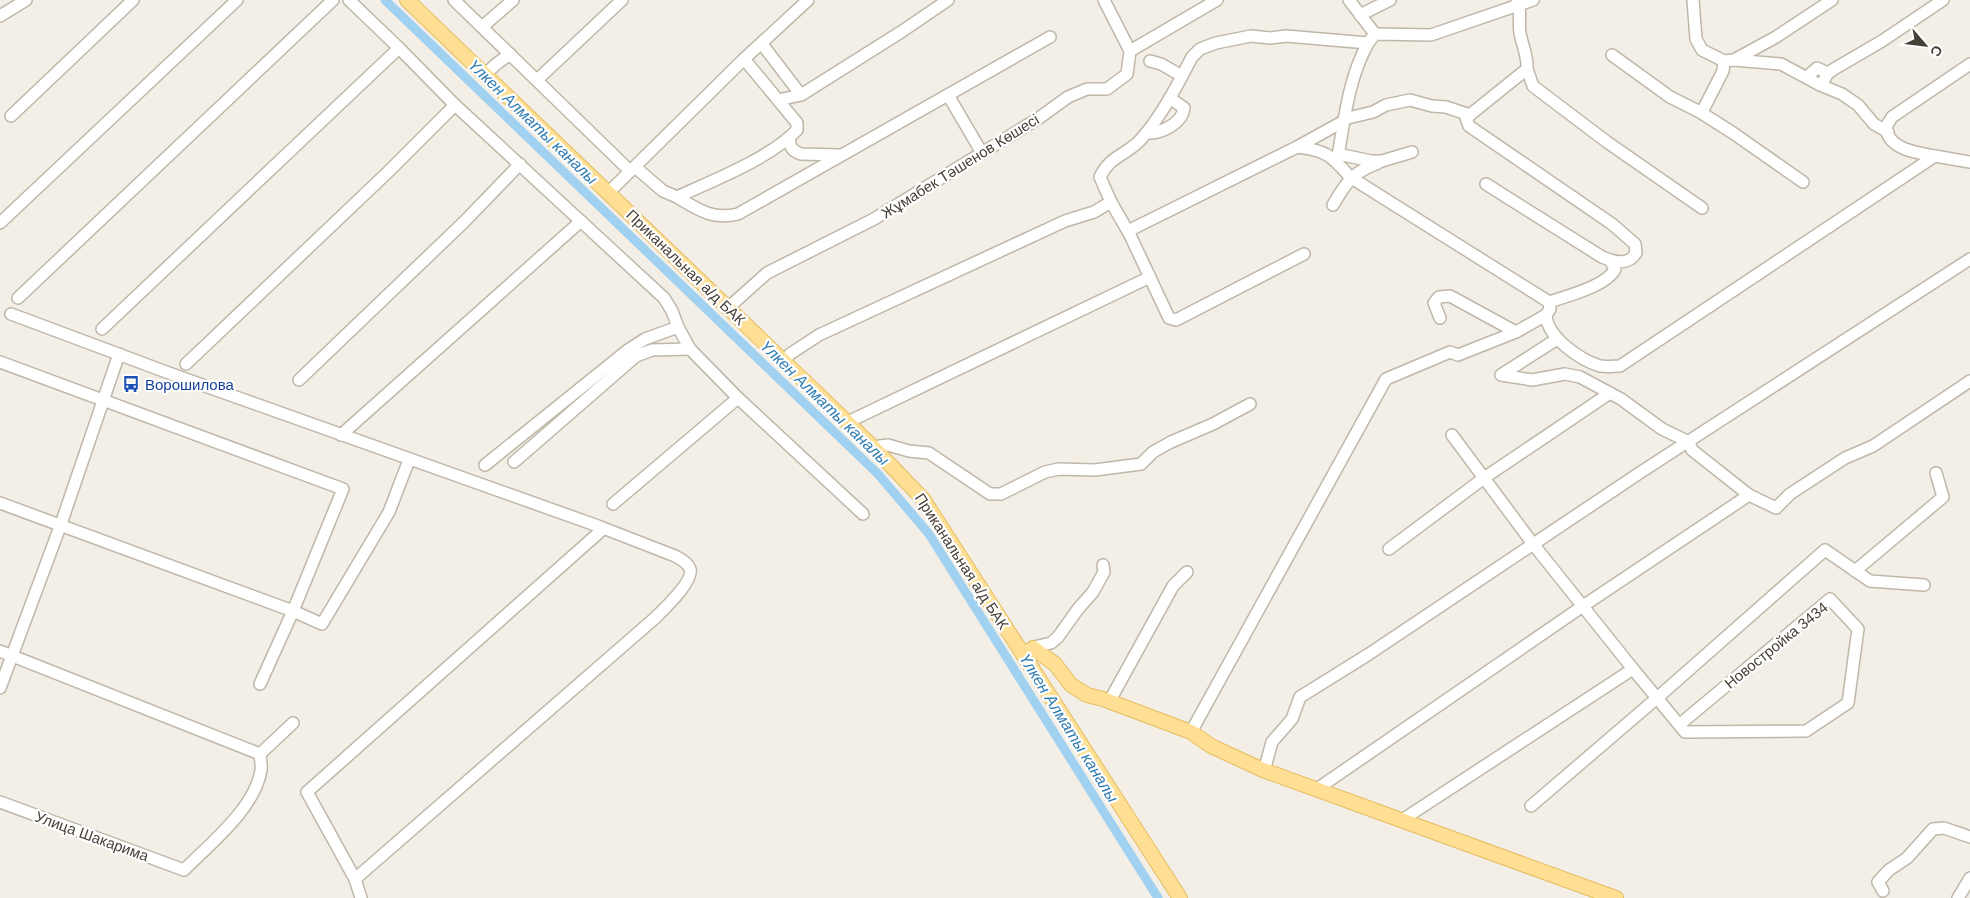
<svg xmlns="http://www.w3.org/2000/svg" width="1970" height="898" viewBox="0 0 1970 898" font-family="Helvetica,sans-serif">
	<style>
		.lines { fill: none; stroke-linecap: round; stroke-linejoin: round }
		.canal { stroke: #a1d1f1; stroke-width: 9 }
		.minor-casing { stroke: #bfb7a8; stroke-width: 14 }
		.major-casing { stroke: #e5bd62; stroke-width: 16 }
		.minor { stroke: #fff; stroke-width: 11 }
		.major { stroke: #ffdf93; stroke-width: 14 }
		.labels { text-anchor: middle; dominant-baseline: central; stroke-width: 4.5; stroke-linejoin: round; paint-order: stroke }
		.street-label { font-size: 15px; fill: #463f35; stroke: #fff }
		.transit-label { font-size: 15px; fill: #164399; stroke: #fff; text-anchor: start }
		.water-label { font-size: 16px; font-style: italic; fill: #2d7bb3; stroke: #fff }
	</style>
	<rect width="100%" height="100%" fill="#f3efe6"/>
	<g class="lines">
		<!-- canal -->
		<path class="canal" d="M385,0L878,474L929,534L1158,898"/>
		<!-- minor casing -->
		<g class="minor-casing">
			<g id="minor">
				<path d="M349,0L399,48L455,105L664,298L672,311L678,327L690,349L738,398L863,514"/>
				<path d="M454,0L630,171"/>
				<path d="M1349,0L1375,34"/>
				<path d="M1517,0C1522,9 1518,22 1520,33C1522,45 1528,56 1527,69L1466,118L1469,126L1612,224L1635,244L1636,253C1630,263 1621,263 1610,260"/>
				<path d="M1360,15L1390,0"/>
				<path d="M0,16L26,0"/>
				<path d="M482,27L513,0"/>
				<path d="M762,44L801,95"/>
				<path d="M1130,51L1217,0"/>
				<path d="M1612,55L1670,97L1700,112L1704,108L1723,71L1724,61L1702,50L1696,39L1693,0"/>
				<path d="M744,59L778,100L801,95L901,32L948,0"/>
				<path d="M1734,60L1776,37L1832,0"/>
				<path d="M1150,61L1161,64L1182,76L1192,57L1200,49L1216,43L1251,36L1270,38L1286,36L1368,43L1375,34L1431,35L1533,0"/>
				<path d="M1724,61L1734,60L1781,64L1820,85L1842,94L1858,105L1874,124L1888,132"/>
				<path d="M1527,69L1533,86L1607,142L1702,208"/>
				<path d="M485,75L495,65L510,54"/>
				<path d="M1807,77L1817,68L1828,73"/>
				<path d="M537,80L622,0"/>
				<path d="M1822,85L1827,74L1834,69L1882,41L1943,0"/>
				<path d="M948,95L982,153"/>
				<path d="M1700,112L1733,133L1803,182"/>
				<path d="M11,116L133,0"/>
				<path d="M1344,119L1373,112L1386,105L1410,100L1432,106L1446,107L1470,115"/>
				<path d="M1146,133C1160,134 1182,124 1184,108L1170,98"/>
				<path d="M789,138C790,147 792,151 801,154L839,155"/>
				<path d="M1297,147L1344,121"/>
				<path d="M1338,154L1371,161H1382L1412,152"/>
				<path d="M1935,156L1970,162"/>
				<path d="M1337,162C1344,123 1348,79 1368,43"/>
				<path d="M635,167L663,191L677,197C714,180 769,159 797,130V123L778,100"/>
				<path d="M1486,184L1602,257L1610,260L1615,269C1607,286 1567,296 1549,302"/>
				<path d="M608,193L744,59L808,0"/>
				<path d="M677,197C699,210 712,220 738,214L1050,37"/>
				<path d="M1111,202L1100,177C1110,155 1128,155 1142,138C1158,120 1171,97 1182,76"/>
				<path d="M1333,205C1347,181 1352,173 1378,163"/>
				<path d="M0,223L237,0"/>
				<path d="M1128,231L1297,147C1326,150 1332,156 1350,177L1549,302L1550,309L1546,315C1547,337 1580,360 1600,366C1606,367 1614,366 1620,366L1935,156C1920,153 1896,151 1888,135C1887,132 1887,130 1886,127L1892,117L1970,64"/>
				<path d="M18,298L333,0"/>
				<path d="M728,308L767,273L874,219L1039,118L1068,97L1087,89H1107L1127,74L1130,51L1104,0"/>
				<path d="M11,314L177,376L598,526L675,556C681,559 688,563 690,569C694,581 663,610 655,618L355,879"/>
				<path d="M1440,318L1434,303L1439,297L1450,296L1516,332L1546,315"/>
				<path d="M102,329L399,48"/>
				<path d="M1557,339L1501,375L1532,380L1565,374L1580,377L1621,399L1662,429L1689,442L1692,450L1749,495L1776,508L1790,494L1845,458L1873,446L1970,381"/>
				<path d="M784,361L790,354L819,335L1065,221L1094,212L1111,202L1130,235L1169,318L1176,320L1304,254"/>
				<path d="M0,362L343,489L293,611L260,684"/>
				<path d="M186,364L388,172L455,105"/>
				<path d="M299,380L464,222L520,164"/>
				<path d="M848,422L1150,277"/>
				<path d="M341,435L581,221"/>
				<path d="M1452,435L1533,544L1633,669"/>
				<path d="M873,447L888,445L909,451L929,453L990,494H1001L1045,472L1059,469L1095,470L1141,464L1153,452L1171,442L1213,424L1250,404"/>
				<path d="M514,462L636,356L652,350L690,349"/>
				<path d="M485,465L628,350L645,339L678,327"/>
				<path d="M0,503L293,611L322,624L389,512L409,460"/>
				<path d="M613,504L738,398"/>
				<path d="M1389,549L1484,478L1610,393"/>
				<path d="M1855,571L1943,497L1936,473"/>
				<path d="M1028,650L1038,646L1051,643L1058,637L1078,609L1093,592L1104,572L1103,565"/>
				<path d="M0,651L260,754C260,759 262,765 261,770C255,808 211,843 184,870L0,802"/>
				<path d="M0,688L61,524L119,354"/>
				<path d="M1109,702L1173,586L1187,572"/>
				<path d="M1191,732L1386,379L1450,352L1458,355L1516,332"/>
				<path d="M260,754L293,723"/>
				<path d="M1264,771L1272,742L1292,719L1300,697L1369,654L1641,472L1970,259"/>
				<path d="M1317,789L1583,606L1749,495"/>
				<path d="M1531,806L1657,698L1825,550L1870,581L1924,585"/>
				<path d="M1402,820L1633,669L1685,732L1806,731L1848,703L1858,629L1830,599L1679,725"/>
				<path d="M1883,891L1878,882L1889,870L1907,858L1933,829L1944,828L1970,837"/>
				<path d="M361,898L355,879L307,792L603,529"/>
				<path d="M1958,898L1970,878"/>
			</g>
		</g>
		<!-- major casing -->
		<g class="major-casing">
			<g id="major">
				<path d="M407,0L873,447L923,499L1180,898"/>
				<path d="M1033,648L1055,664L1071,685L1087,695L1103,699L1191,732L1211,746L1263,770L1616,898"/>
			</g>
		</g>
		<!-- minor -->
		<use href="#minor" class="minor"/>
		<!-- major -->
		<use href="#major" class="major"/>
	</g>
	<!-- icons -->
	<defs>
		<g id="bus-bare" transform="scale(1.35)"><path d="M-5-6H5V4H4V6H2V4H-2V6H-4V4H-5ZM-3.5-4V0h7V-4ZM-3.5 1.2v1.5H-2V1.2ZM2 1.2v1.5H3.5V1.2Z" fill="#1a4fb4" stroke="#fff" stroke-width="2.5" paint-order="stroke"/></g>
	</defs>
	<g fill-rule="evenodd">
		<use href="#bus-bare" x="131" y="384"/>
	</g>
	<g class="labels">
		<!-- street labels -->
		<g class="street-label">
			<text transform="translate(960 166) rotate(-32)">Жұмабек Тәшенов Көшесі</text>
			<text transform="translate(686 267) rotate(44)">Приканальная а/д БАК</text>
			<text transform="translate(962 561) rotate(57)">Приканальная а/д БАК</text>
			<text transform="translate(1776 645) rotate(-39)">Новостройка 3434</text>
			<text transform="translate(92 836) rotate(20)">Улица Шакарима</text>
		</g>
		<!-- transit labels -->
		<g class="transit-label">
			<text x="145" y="384">Ворошилова</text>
		</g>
		<!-- water labels -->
		<g class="water-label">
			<text transform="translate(533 122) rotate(44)">Үлкен Алматы каналы</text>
			<text transform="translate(825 403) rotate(44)">Үлкен Алматы каналы</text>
			<text transform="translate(1069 728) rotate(58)">Үлкен Алматы каналы</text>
		</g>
	</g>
	<!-- north arrow -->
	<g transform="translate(1925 45) rotate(118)" stroke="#ffffff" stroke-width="4" paint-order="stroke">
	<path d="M0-4L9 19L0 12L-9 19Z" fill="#463f35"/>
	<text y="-8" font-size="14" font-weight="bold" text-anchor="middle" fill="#463f35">С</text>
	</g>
</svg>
